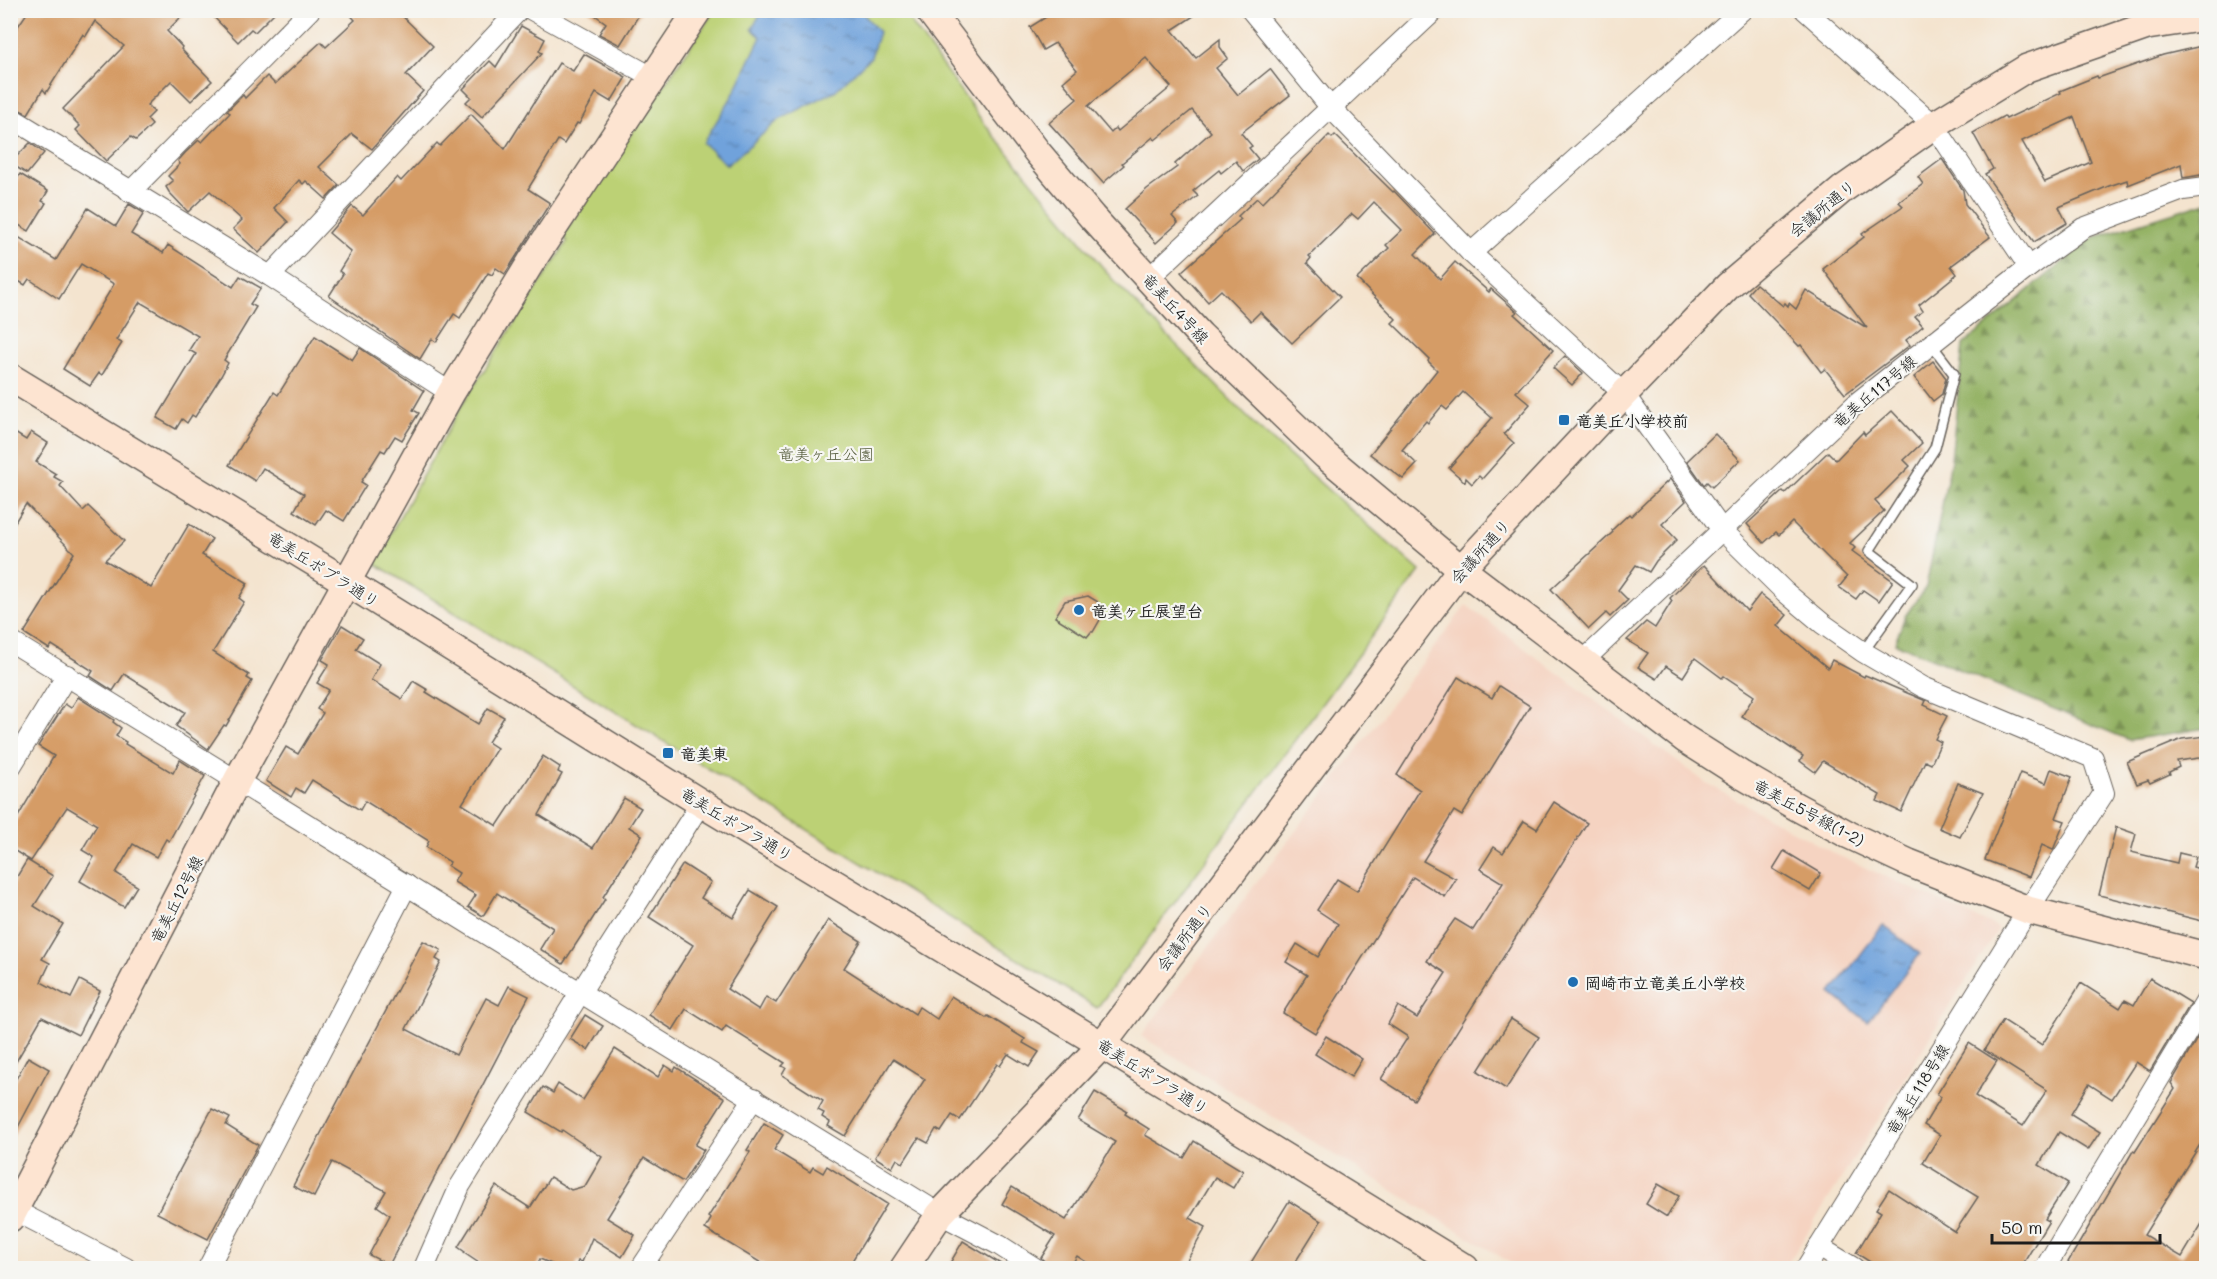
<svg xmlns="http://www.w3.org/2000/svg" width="2217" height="1279" viewBox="0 0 2217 1279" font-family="Mali,'Klee One',sans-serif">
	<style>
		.built { fill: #f5d3c1 }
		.green { fill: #bcd175; stroke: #6c7648; stroke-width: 1.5 }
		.forest { fill: url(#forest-firs); stroke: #586841; stroke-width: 1.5 }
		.water { fill: url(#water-ripples); stroke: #465f7c; stroke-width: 1.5 }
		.building { fill: #d59c66; fill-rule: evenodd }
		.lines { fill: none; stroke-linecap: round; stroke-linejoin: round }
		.lane-casing { stroke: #68625b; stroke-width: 12 }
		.street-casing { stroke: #68625b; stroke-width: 22 }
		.secondary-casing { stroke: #68625b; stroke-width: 30 }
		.lane { stroke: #fff; stroke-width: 9 }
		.street { stroke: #fff; stroke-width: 20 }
		.secondary { stroke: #fde4d1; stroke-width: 27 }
		.poi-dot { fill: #1f6fb2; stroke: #f6f6f2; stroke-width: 2 }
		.labels { text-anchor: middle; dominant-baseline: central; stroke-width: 4.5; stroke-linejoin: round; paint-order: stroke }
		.street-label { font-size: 16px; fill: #1c1c1c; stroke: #f6f6f2 }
		.poi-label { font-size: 16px; font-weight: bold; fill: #1c1c1c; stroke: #f6f6f2; text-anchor: start }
		.park-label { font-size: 16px; fill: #545b3b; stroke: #f6f6f2 }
	</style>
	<defs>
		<pattern id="forest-firs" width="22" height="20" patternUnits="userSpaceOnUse" patternTransform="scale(1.5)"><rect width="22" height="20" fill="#95b366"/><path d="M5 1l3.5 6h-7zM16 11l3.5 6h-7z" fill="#799153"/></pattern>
		<pattern id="water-ripples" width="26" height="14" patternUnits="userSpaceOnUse" patternTransform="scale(1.5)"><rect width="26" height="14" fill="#70a2db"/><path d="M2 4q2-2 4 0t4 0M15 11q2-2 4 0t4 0" fill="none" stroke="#5b83b1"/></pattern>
	</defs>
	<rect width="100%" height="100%" fill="#f6f6f2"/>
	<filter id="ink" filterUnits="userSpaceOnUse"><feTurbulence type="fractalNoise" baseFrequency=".0167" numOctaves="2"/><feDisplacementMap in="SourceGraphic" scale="12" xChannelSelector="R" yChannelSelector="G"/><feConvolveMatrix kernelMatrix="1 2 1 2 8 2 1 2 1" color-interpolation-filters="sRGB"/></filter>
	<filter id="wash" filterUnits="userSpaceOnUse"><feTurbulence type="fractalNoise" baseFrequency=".008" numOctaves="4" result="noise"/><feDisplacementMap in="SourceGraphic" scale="24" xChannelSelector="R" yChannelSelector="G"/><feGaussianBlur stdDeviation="1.35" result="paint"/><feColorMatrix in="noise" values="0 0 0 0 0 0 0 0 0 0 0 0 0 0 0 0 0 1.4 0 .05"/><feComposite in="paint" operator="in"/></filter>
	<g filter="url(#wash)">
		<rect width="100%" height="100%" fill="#f4e4cf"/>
		<!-- built -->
		<path class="built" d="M1466,605L1706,783L1835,854L1999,928L1785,1268H1519L1141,1036Z"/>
		<!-- green -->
		<path class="green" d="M902,10L983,122L1114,281L1256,426L1420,571L1097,1008L374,563L463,403L567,242L563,235L714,11Z"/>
		<!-- forest -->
		<path class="forest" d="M2206,202V728L2129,740L1895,643L1905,616L1926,587L1951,460L1963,345L2092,238Z"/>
		<!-- water -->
		<g class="water">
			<path d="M762,11H861L879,32L871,57L835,91L779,120L727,165L703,143L733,95L761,37L752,29Z"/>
			<path d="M1883,925L1920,954L1868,1022L1831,993Z"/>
		</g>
		<g id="blocks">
			<!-- building -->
			<g class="building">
				<path d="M29,10H188L167,31L182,47L181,49L212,81L191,101L171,81L147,105L154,112L147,119L152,125L136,140L131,137L106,161L76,130L80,126L63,109L124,46L95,21L86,36L83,34L46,93L43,89L28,114L10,105V38Z"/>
				<path d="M207,10H277L255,32L251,29L238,42Z"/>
				<path d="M346,10H396L433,46L406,75L423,91L372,149L352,134L319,167L339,185L326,199L306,181L303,184L299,180L274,208L288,222L259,253L233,229L242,220L210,191L188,212L169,192L166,187L173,181L168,176L180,164L178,161L185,153L199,140L202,142L230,113L227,111L243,95L245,98L267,76L275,84L321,42L326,47L355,20Z"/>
				<path d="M588,10H642L620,45L599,34L606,23Z"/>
				<path d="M1057,10H1203L1172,30L1196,58L1220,39V47L1228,58L1216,68L1238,95L1270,69L1290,95L1241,133L1252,146L1249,148L1258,159L1243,171L1236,161L1221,173L1219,170L1193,191L1198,196L1172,216L1178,223L1156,243L1125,209L1147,189L1177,167L1175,164L1211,132L1192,110L1155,140L1153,137L1122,163L1124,165L1103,183L1049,123L1077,99L1063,82L1077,70L1055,43L1043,50L1030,27ZM1146,58L1171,87L1118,131L1116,128L1111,133L1088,106Z"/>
				<path d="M521,26L545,39L539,51L542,53L482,117L466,102L471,97L463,89L490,61L496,67Z"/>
				<path d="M2206,45V174L2183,178L2181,164L2128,185L2127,180L2109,186L2059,207L2067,223L2034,242L1985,174L1993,169L1973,133L2004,116L2006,119L2061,93L2060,91L2097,76L2098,78L2163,55ZM2074,117L2091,162L2045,182L2022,141Z"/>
				<path d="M584,54L626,77L611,102L596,93L579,124L577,123L564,144L558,140L528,189L550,203L505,274L496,268L492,275L488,273L460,318L454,314L436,342L432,339L420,359L329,296L343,274L339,271L351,252L329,233L352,206L363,215L397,177L401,181L437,143L440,146L471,114L505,149L559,63L573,71Z"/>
				<path d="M1329,135L1332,138L1335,135L1393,192L1394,191L1435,234L1415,254L1440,279L1455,262L1489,292L1491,289L1517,312L1514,314L1553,350L1516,392L1530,404L1504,434L1514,443L1482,479L1479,476L1472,484L1466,478L1465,482L1449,468L1492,418L1463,392L1447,410L1442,406L1428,423L1426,421L1402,450L1417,464L1403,479L1370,454L1437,370L1428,361L1429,359L1392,323L1396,319L1357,279L1389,248L1386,245L1402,230L1374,202L1358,219L1352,214L1309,256L1311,258L1307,263L1340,297L1292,343L1260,312L1251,321L1221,290L1208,302L1181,272L1241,219L1238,216L1257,198L1262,203Z"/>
				<path d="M30,143L44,153L27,174L10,163Z"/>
				<path d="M1942,159L1963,190L1965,204L1990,237L1951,266L1957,274L1919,305L1923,311L1915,317L1923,326L1906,340L1910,345L1845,394L1825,369L1821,372L1801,345L1799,346L1748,293L1756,284L1783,306L1785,303L1788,306L1789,303L1796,309L1806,290L1867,328L1823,269L1864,237L1862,234L1903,206L1899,202L1923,184L1918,177Z"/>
				<path d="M20,174L48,191L42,201L46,203L29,231L10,220V190Z"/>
				<path d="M129,204L144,213L131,234L163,253L168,245L233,287L240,276L261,288L250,304L256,307L224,360L228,363L221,376L195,417L192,415L187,423L182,419L176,429L157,418L196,354L189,350L198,336L140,302L116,340L122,343L102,375L99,373L90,386L63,369L114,284L81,264L59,299L29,279L25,285L10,276V232L56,260L88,208L116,226Z"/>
				<path d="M315,336L352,360L360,348L424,391L413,410L419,413L402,440L395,436L385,452L381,450L361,482L366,485L344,521L326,510L316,525L294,511L304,494L263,468L255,481L229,465L274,392L278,395Z"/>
				<path d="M1565,356L1583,373L1572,385L1553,368Z"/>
				<path d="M1933,361L1946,378L1942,394L1933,401L1914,377Z"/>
				<path d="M1892,411L1922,443L1904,460L1910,466L1875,501L1884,511L1850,543L1855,548L1852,551L1893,581L1879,601L1863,590L1856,599L1839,587L1847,577L1792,522L1779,535L1776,532L1764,543L1747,524L1783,491L1785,493L1828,452L1836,460L1863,432L1865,435Z"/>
				<path d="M10,430L26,440L31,432L48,443L36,462L56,474L54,477L63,482L60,486L83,511L88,506L124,541L105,560L151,588L189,524L212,539L202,555L248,583L239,598L244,602L213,652L249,675L247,678L252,681L226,726L224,725L208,749L176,726L185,712L124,674L113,691L90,676L93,671L52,645L49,649L24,633L74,553L26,504L10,530Z"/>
				<path d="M1715,434L1740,460L1712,487L1707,482L1704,485L1687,461Z"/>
				<path d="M1670,479L1686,501L1662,524L1677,540L1656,561L1649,572L1636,565L1618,590L1628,600L1610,617L1606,613L1589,629L1551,589L1613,532L1612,530L1629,514L1631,516Z"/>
				<path d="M1704,565L1747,611L1760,594L1787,615L1778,626L1828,668L1832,660L1864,677L1865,675L1926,701L1924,705L1947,716L1935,739L1941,742L1931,764L1925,761L1901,812L1877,801L1880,795L1823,761L1815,772L1800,761L1803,756L1742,716L1754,696L1724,676L1722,678L1695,658L1683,677L1666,666L1657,679L1638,667L1648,653L1627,640L1646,622L1655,628L1672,601L1670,598Z"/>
				<path d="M1088,596L1098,602L1101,618L1093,632H1091L1087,637L1055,617L1065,601Z"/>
				<path d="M342,625L363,638L356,649L380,664L371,680L402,699L413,681L428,690L426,692L478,724L488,708L504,717L488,742L497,748L462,804L497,826L543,756L560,767L558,772L562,774L539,815L593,848L624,798L641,808L629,827L642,835L603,897L605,899L591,921L563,964L540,949L553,928L497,893L483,916L468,907L476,895L454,882L459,873L448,866L450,862L426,847L429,841L365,801L360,810L312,780L304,793L296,788L291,797L266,781L286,747L298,754L323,713L317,709L329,690L317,683L329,664L322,660Z"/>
				<path d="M1458,677L1492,698L1499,686L1530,706L1462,816L1454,811L1423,861L1456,879L1445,897L1413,877L1315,1033L1283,1013L1307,975L1286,962L1297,944L1318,957L1338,924L1317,910L1337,879L1357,891L1420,790L1397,775Z"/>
				<path d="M78,697L114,720L113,722L121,728L116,736L126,742L125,744L173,773L180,760L205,776L169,841L166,839L156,857L133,844L116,873L137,886L124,907L80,881L94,857L82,850L97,825L67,807L31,861L10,848V830L54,756L38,746L65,704L71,708Z"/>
				<path d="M2206,736V757L2177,761L2179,767L2169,772L2170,774L2150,783L2148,780L2137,784L2127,762L2182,739Z"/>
				<path d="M2051,769L2072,777L2056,818L2065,821L2053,850L2042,845L2029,877L1985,860L2020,773L2046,783Z"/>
				<path d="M1958,783L1983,793L1960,837L1939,828Z"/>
				<path d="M1554,802L1587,823L1414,1100L1381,1079L1408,1037L1388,1024L1398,1006L1417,1018L1446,973L1427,961L1436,946L1455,919L1473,930L1503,883L1480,869L1494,847L1503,853L1524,821L1537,829Z"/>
				<path d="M2116,827L2136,834L2131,852L2177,863L2179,853L2196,857L2193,867L2206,871V922L2099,895Z"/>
				<path d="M1784,851L1821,873L1810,891L1773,869Z"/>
				<path d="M27,860L53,876L34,906L63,924L42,959L50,963L41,982L71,998L80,980L100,991L78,1035L42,1017L10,1072V888Z"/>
				<path d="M683,864L711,882L701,898L733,918L750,890L778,907L727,989L759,1010L766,997L776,1003L828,920L861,941L844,968L915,1014L919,1007L937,1019L951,996L986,1018L988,1016L1025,1039L1023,1043L1039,1052L1029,1067L1008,1054L1000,1066L997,1064L960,1120L952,1115L941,1132L936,1129L928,1143L919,1138L903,1163L897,1159L892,1168L875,1157L925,1079L893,1059L845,1136L828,1126L830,1122L822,1117L824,1113L818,1110L823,1101L782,1075L786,1068L782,1066L785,1063L726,1026L722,1032L686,1009L673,1030L649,1015L693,945L649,917Z"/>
				<path d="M423,941L441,950L436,959L441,962L406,1029L456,1055L486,998L499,1005L509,986L529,996L389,1265L369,1255L390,1215L377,1206L386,1191L332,1162L314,1197L293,1186Z"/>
				<path d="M2150,978L2191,1003L2150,1071L2136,1062L2112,1099L2089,1084L2071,1114L2100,1132L2088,1150L2059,1132L2039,1165L2068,1183L2045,1219L2049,1221L2020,1269H1881L1856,1253L1881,1212L1876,1209L1889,1189L1955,1232L1978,1197L1923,1163L1940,1135L1924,1125L1941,1097L1937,1094L1969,1043L1997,1061L1975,1096L2023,1126L2047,1090L1984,1050L2003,1020L2042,1045L2081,983L2120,1008L2125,1000L2134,1005Z"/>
				<path d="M585,1015L603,1026L588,1050L570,1039Z"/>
				<path d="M1511,1019L1539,1037L1506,1089L1478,1071Z"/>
				<path d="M2206,1023V1135L2144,1235L2182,1257L2206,1217V1269H2064L2133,1151L2135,1152L2175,1089L2171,1083Z"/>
				<path d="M1326,1036L1362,1059L1351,1077L1315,1054Z"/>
				<path d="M615,1049L658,1077L665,1065L674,1071L676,1067L725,1098L695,1145L704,1150L683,1182L644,1158L607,1218L635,1235L622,1257L592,1238L582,1262L578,1261L575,1269H563L540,1259L535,1269H488L464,1253L465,1252L458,1247L496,1186L530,1208L550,1177L571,1190L585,1186L602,1157L562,1130L561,1132L528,1112L543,1087L553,1093L558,1084L583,1100Z"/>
				<path d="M28,1057L49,1069L10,1142V1090Z"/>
				<path d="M1095,1092L1127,1111L1125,1114L1149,1129L1145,1135L1184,1158L1194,1141L1243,1171L1233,1188L1215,1177L1190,1218L1206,1227L1182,1269H1097L1077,1256L1069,1269H1047L1045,1262L1041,1258L1055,1236L1002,1204L1012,1187L1066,1220L1115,1142L1078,1120Z"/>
				<path d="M212,1109L230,1118L226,1125L258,1145L208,1239L157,1213Z"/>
				<path d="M764,1123L783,1135L774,1150L810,1172L813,1167L823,1173L827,1166L887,1204L847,1269H771L705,1229L711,1219L708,1217L750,1152L747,1150Z"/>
				<path d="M1658,1184L1679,1196L1667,1217L1646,1204Z"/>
				<path d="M1289,1201L1321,1221L1291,1269H1247Z"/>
				<path d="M963,1241L1009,1269H959L950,1263Z"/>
			</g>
		</g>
	</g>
	<g filter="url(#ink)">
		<use href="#blocks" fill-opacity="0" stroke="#68625b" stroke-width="1.5"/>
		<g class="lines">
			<!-- lane casing -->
			<g class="lane-casing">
				<path id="lane" d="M1863,652L1912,584L1869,551L1935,448L1954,374L1931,344"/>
			</g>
			<!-- street casing -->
			<g class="street-casing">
				<g id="street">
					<path d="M532,10L652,77"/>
					<path d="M1251,10L1331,108L1471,253L1624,394L1722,530L1785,592L1823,624L1863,652L1923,687L2093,758L2104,793L2028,910L1806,1268"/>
					<path d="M1805,10L1934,125L2029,267"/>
					<path d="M10,117L270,276L451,393"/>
					<path d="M130,192L310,10"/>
					<path d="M1471,253L1742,10"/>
					<path d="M270,276L519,10"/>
					<path d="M1149,278L1435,10"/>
					<path d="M10,641L940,1214L999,1245L1035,1268"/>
					<path d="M1583,661L1859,401L2029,267L2083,228L2183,190L2206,187"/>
					<path d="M10,768L67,675"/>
					<path d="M10,1208L126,1268"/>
					<path d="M1819,1247L1854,1268"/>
					<path d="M208,1268L407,885"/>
					<path d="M424,1268L460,1186L580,993L701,803"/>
					<path d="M641,1268L754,1098"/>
					<path d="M2045,1268L2206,1001"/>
				</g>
			</g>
			<!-- secondary casing -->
			<g class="secondary-casing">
				<g id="secondary">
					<path d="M929,10L1038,153L1092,217L1200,335L1326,456L1461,569L1685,739L1740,774L1797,807L1849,835L1909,863L2028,910L2206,956"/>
					<path d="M10,377L345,581L701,803L1102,1045L1465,1268"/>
					<path d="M10,1218L238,779L451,393L531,262L698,10"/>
					<path d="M904,1268L940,1214L1102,1045L1461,569L1624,394L1728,286L1843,189L1934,125L2027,68L2147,26L2206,17"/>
				</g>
			</g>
			<!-- lane -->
			<use href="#lane" class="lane"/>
			<!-- street -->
			<use href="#street" class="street"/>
			<!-- secondary -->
			<use href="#secondary" class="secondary"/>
		</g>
	</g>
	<!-- markers -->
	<g class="poi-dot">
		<rect x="1558" y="414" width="12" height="12" rx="3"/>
		<circle cx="1079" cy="610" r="6"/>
		<rect x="662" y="747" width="12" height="12" rx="3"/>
		<circle cx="1573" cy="982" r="6"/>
	</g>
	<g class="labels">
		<!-- street labels -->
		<g class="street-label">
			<text transform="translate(1822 208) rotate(-39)">会議所通り</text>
			<text transform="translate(1176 308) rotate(47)">竜美丘4号線</text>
			<text transform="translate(1874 391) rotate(-40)">竜美丘117号線</text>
			<text transform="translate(1480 551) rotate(-48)">会議所通り</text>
			<text transform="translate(324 569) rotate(32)">竜美丘ポプラ通り</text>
			<text transform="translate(1809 812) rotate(28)">竜美丘5号線(1-2)</text>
			<text transform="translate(737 824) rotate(31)">竜美丘ポプラ通り</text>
			<text transform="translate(176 899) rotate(-63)">竜美丘12号線</text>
			<text transform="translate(1184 937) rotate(-53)">会議所通り</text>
			<text transform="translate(1153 1076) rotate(32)">竜美丘ポプラ通り</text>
			<text transform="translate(1917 1089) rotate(-58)">竜美丘118号線</text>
		</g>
		<!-- poi labels -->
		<g class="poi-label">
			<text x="1576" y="420">竜美丘小学校前</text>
			<text x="1091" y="610">竜美ヶ丘展望台</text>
			<text x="680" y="753">竜美東</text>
			<text x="1585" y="982">岡崎市立竜美丘小学校</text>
		</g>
		<!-- park labels -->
		<g class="park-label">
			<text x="826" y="453">竜美ヶ丘公園</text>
		</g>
	</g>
	<!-- margin -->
	<rect width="2217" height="1279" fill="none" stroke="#f6f6f2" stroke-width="36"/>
	<!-- scale -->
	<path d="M1992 1234v9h168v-9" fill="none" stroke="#1c1c1c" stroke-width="3"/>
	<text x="2001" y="1234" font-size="18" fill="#1c1c1c" stroke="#f6f6f2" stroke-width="4.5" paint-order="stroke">50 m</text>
</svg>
